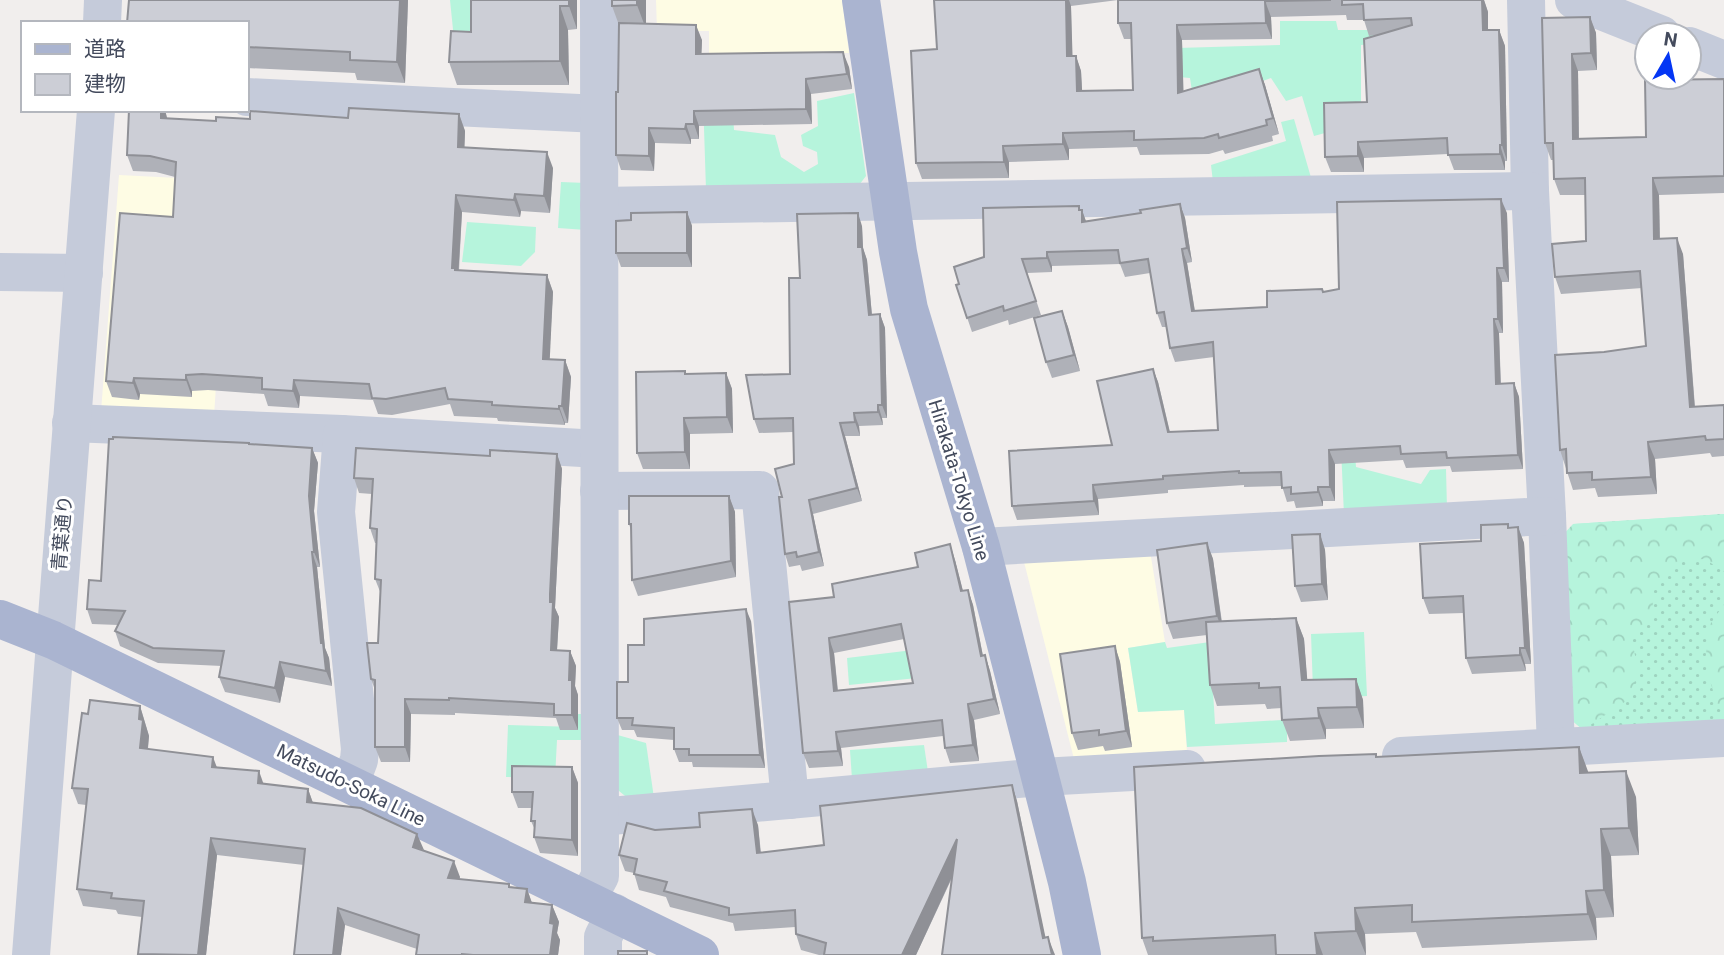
<svg xmlns="http://www.w3.org/2000/svg" width="1724" height="955" viewBox="0 0 1724 955" font-family="Roboto,'Noto Sans JP',sans-serif">
	<style>
		.commercial { fill: #fefce4 }
		.grass { fill: url(#grass-dots) }
		.forest { fill: url(#forest-crowns) }
		.garden { fill: #b6f4dc }
		.lines { fill: none; stroke-linecap: round; stroke-linejoin: round }
		.minor { stroke: #c5cbda; stroke-width: 38 }
		.major { stroke: #aab4d0; stroke-width: 38 }
		.wall { fill: #afb1b8; fill-rule: evenodd }
		.shaded-wall { fill: #8f9096 }
		.building { fill: #ccced6; stroke: #8f9096; stroke-width: 2; fill-rule: evenodd }
		.labels { text-anchor: middle; dominant-baseline: central; stroke-width: 6; stroke-linejoin: round; paint-order: stroke }
		.street-label { font-size: 19px; fill: #444b5d; stroke: #fff }
	</style>
	<defs>
		<pattern id="grass-dots" width="8" height="8" patternUnits="userSpaceOnUse" patternTransform="scale(1.75)"><rect width="8" height="8" fill="#b6f4dc"/><path d="M2 2h.1M6 6h.1" fill="none" stroke="#9ed3bf" stroke-width="1.8" stroke-linecap="round"/></pattern>
		<pattern id="forest-crowns" width="20" height="18" patternUnits="userSpaceOnUse" patternTransform="scale(1.75)"><rect width="20" height="18" fill="#b6f4dc"/><path d="M2 6a3 3 0 1 1 6 0M12 15a3 3 0 1 1 6 0" fill="none" stroke="#9ed3bf"/></pattern>
	</defs>
	<rect width="100%" height="100%" fill="#f1eeed"/>
	<!-- commercial -->
	<g class="commercial">
		<path d="M656,0H842L849,53H817L709,64V31H657Z"/>
		<path d="M119,175L178,178L225,239L214,417L101,412Z"/>
		<path d="M1150,551L1165,642L1128,648L1138,712L1184,710L1187,753L1074,759L1023,558Z"/>
	</g>
	<!-- grass -->
	<path class="grass" d="M1724,514V722L1583,730L1573,524Z"/>
	<!-- forest -->
	<g class="forest">
		<path d="M1724,514V572L1705,559L1679,560L1654,589L1652,618L1632,639L1638,672L1629,699L1583,730L1570,719L1561,537L1573,524Z"/>
		<path d="M1724,604V712L1718,708L1705,663L1709,626Z"/>
	</g>
	<!-- garden -->
	<g class="garden">
		<path d="M450,0H473L513,29L455,49Z"/>
		<path d="M1280,21H1336L1338,30H1385L1386,43L1361,45V113L1325,133L1314,136L1302,96L1286,101L1271,78L1204,102L1193,98L1190,78L1179,77L1177,48L1280,45Z"/>
		<path d="M730,64L734,130L775,135L781,157L804,172L818,164L817,152L803,146L801,135L818,126L817,101L854,93L866,176L856,189L706,190L703,97Z"/>
		<path d="M1294,119L1312,181L1213,182L1211,165L1286,141L1281,122Z"/>
		<path d="M561,182L586,183V230L558,228Z"/>
		<path d="M467,222L536,227L535,252L521,266L462,262Z"/>
		<path d="M1339,403H1351L1356,467L1421,484L1430,470L1446,469L1447,509L1344,515Z"/>
		<path d="M1364,632L1367,696L1322,699L1323,725L1287,727V742L1187,747L1184,710L1138,712L1128,648L1165,642L1167,648L1210,642L1215,724L1314,718L1311,634Z"/>
		<path d="M913,650L917,678L849,685L847,658Z"/>
		<path d="M577,714H587V740H557L555,778L506,777L508,725L575,727Z"/>
		<path d="M614,734L646,743L654,798L630,800L613,786Z"/>
		<path d="M924,745L928,772L852,779L850,750Z"/>
	</g>
	<g class="lines">
		<!-- minor -->
		<g class="minor">
			<path d="M1526,0L1530,191L1547,516L1556,747"/>
			<path d="M1574,0L1662,35"/>
			<path d="M102,23L103,0"/>
			<path d="M1689,46L1724,60"/>
			<path d="M247,97L599,114"/>
			<path d="M599,206L1530,191"/>
			<path d="M0,272L84,273"/>
			<path d="M71,423L342,434L599,449"/>
			<path d="M342,434L336,512L360,749L359,760L350,784"/>
			<path d="M599,491L760,490L790,800"/>
			<path d="M981,547L1547,516"/>
			<path d="M1401,756L1724,738"/>
			<path d="M600,817L1041,777L1187,769"/>
			<path d="M587,900L600,876L599,0"/>
			<path d="M31,955L96,110"/>
			<path d="M603,955V937L615,913"/>
		</g>
		<!-- major -->
		<g class="major">
			<path d="M861,0L898,252L909,309L981,547L1067,882L1082,955"/>
			<path d="M0,619L53,640L700,955"/>
		</g>
	</g>
	<!-- wall -->
	<g class="wall">
		<path d="M408,0L405,83L357,80L355,73L247,68V23Z"/>
		<path d="M577,0V29L568,30L569,85H457L449,62L471,32Z"/>
		<path d="M612,0H646V24L702,40L701,54L849,67L852,89L811,94L812,124L699,126V139H691V144L655,143L654,171L621,170L616,155L619,25L612,6Z"/>
		<path d="M934,0H1484L1488,12V30H1499L1505,46L1507,161H1505V170H1454L1448,154L1364,158V172H1331L1325,157L1367,102L1376,35L1369,36L1364,20H1347L1346,15L1271,17L1272,39L1182,40L1183,91L1259,69L1265,85L1279,134L1272,136L1273,141L1225,154L1223,150L1209,154L1140,155L1137,147L1069,149V160L1009,162V178L922,179L916,163L937,49ZM1118,0V23L1124,39H1132L1133,90L1082,91L1081,71L1076,56H1072L1071,6Z"/>
		<path d="M1590,17L1596,33L1597,70L1578,71L1579,139L1646,137L1724,79V193L1659,195L1660,239L1683,254L1695,407L1724,405V456L1712,457L1710,453L1655,459L1657,494L1598,497L1595,488L1573,490L1560,450L1604,352L1646,346L1642,288L1561,294L1555,277L1586,241L1585,195H1560L1554,179V160H1551L1545,143L1542,18Z"/>
		<path d="M129,110H165L167,118L216,121L250,119L348,118L459,114L465,131L464,147L553,168L550,213L521,211L520,217L462,212L459,271L547,275L553,292L549,359L565,360L571,377L568,423H565V425L498,421L497,418L454,416L450,404L392,415L378,414L373,400L300,396L299,408L268,406L264,394L208,390L192,391V397L140,394L139,400L112,397L106,381L173,217L175,177L156,172L133,171L127,155Z"/>
		<path d="M1180,204L1185,218L1192,262L1187,263L1195,311L1267,307L1323,292L1339,289L1507,213L1509,282H1502L1503,333H1499L1501,384L1514,383L1519,397L1523,469L1452,472L1450,466L1406,468L1403,460L1335,464V501H1323V506L1296,508L1294,501L1287,502L1282,486L1244,487V485L1168,490V493L1098,499L1099,515L1017,520L1012,506L1112,445L1153,369L1158,382L1170,432L1218,430L1214,357L1175,362L1170,348L1167,327H1162L1157,313L1150,273L1125,277L1120,264L1052,266V272L1027,273L1041,315L1009,325L1008,320L972,332L956,285L959,284L984,257L1079,206L1080,210H1082L1086,222L1141,213Z"/>
		<path d="M687,212L692,226V267H621L616,253L631,220Z"/>
		<path d="M862,226L863,248L867,260L872,315L880,314L885,328L887,418H882L883,425L859,426L860,436H845L862,501L813,514L824,566L802,571L800,565L789,567L785,554L782,497L794,464L793,432L759,433L754,419L790,374L800,278Z"/>
		<path d="M1062,311L1068,327L1080,371L1052,378L1046,362Z"/>
		<path d="M685,371L686,374L726,373L732,389L733,433L690,434V469H643L637,453Z"/>
		<path d="M250,444L312,448L318,463L314,511L320,567H317L325,648L329,658L332,686L285,677L280,703L225,692L219,677L222,666L158,663L120,646L115,631L118,625L92,624L87,609L101,581Z"/>
		<path d="M557,454L562,469L555,608L559,617L557,651H570L576,666L575,686L578,695V730H560L556,718L455,713V715L411,714L410,762H381L375,747V690L371,679L378,643L381,594L375,579L377,543H375L370,528L372,494L359,493L354,478L490,456Z"/>
		<path d="M729,496L735,512L736,577L638,596L632,580L631,530L629,524Z"/>
		<path d="M1518,527L1524,543L1531,664H1525L1526,671L1472,674L1466,658L1464,613L1429,614L1423,598L1481,541L1509,528Z"/>
		<path d="M1320,534L1325,550L1328,600L1301,602L1295,586Z"/>
		<path d="M1207,543L1213,559L1222,622L1296,618L1304,639L1307,680L1356,679L1363,700L1364,728L1326,729V739L1290,741L1282,720V708L1267,709L1265,704L1217,706L1210,685L1207,635L1173,639L1167,623Z"/>
		<path d="M955,560L963,591L968,590L973,605L983,656L985,655L990,671L1000,714L974,720L979,761L950,763L945,748L943,736L841,748L843,766L809,768L803,753L834,597ZM904,639L913,683L838,690L834,653Z"/>
		<path d="M751,621L765,768L693,767L692,762H679L674,749V740L637,737L634,730H622L617,718L628,682L644,645Z"/>
		<path d="M1115,646L1120,662L1132,747L1105,751L1103,746L1078,750L1072,733Z"/>
		<path d="M140,706L149,736L148,749L217,767L263,784L308,789L313,803L423,851L460,877L459,879L527,889L532,903L552,905L559,922L557,933L560,940L558,955H416L417,949L345,925L341,955H294L304,865L217,855L206,955H139L142,917L118,914L116,910L83,906L77,889L86,805L78,804L72,788L88,714Z"/>
		<path d="M1579,747L1588,773L1636,797L1639,855L1611,856L1614,917L1596,918L1597,940L1422,948L1416,932L1365,934L1366,955H1148L1142,938L1376,754L1377,757Z"/>
		<path d="M572,767L578,783V856L540,853L534,837L535,830L531,821L532,808H518L512,792Z"/>
		<path d="M1012,785L1017,801L1045,938L1055,955L952,878L916,955H819L801,950L796,934L795,927L735,931L733,923L670,907L666,897L639,890L634,873L625,871L619,855L655,830L758,825L761,853L824,845Z"/>
	</g>
	<!-- shaded-wall -->
	<g class="shaded-wall">
		<path d="M400,0H408L405,83L397,62Z"/>
		<path d="M569,0H577V29L569,6Z"/>
		<path d="M637,0H646V29L637,5Z"/>
		<path d="M1066,0H1069L1071,6L1073,71L1067,56Z"/>
		<path d="M1482,0H1484L1488,12V46L1483,30Z"/>
		<path d="M1265,1L1271,17L1272,39L1266,23Z"/>
		<path d="M560,6L568,30L569,85L560,61Z"/>
		<path d="M1590,17L1596,33L1597,70L1591,53Z"/>
		<path d="M696,25L702,40L701,69L696,54Z"/>
		<path d="M1177,25L1182,40L1184,108L1178,93Z"/>
		<path d="M1499,30L1505,46L1507,161L1502,145Z"/>
		<path d="M843,52L849,67L852,89L847,74Z"/>
		<path d="M1572,54L1578,71L1579,156L1573,139Z"/>
		<path d="M1076,56L1081,71L1083,107L1077,91Z"/>
		<path d="M1259,69L1265,85L1279,134L1273,118Z"/>
		<path d="M806,79L811,94L812,124L806,109Z"/>
		<path d="M161,110H165L167,118H161Z"/>
		<path d="M694,111L699,126V139L694,124Z"/>
		<path d="M459,114L465,131L464,163L458,147Z"/>
		<path d="M686,124L691,139V144L685,129Z"/>
		<path d="M649,128L655,143L654,171L649,156Z"/>
		<path d="M1063,133L1069,149V160L1063,144Z"/>
		<path d="M1358,142L1364,158V172L1358,156Z"/>
		<path d="M1500,145L1505,161V170L1500,154Z"/>
		<path d="M1003,146L1009,162V178L1004,162Z"/>
		<path d="M547,152L553,168L550,213L544,196Z"/>
		<path d="M1653,178L1659,195L1660,256L1654,239Z"/>
		<path d="M515,194L521,211L520,217L514,200Z"/>
		<path d="M456,195L462,212L458,278L452,268Z"/>
		<path d="M1501,199L1507,213L1509,282L1504,268Z"/>
		<path d="M1180,204L1185,218L1192,262L1187,248Z"/>
		<path d="M1079,206L1082,215V210L1087,224L1082,222Z"/>
		<path d="M687,212L692,226V267L687,253Z"/>
		<path d="M858,213L862,226L863,248L867,260L873,328L869,315L858,247Z"/>
		<path d="M1677,238L1683,254L1696,424L1690,407Z"/>
		<path d="M1182,249L1187,263L1197,325L1192,311Z"/>
		<path d="M1047,252L1052,266V272L1047,258Z"/>
		<path d="M1497,268L1502,282L1503,333L1498,319Z"/>
		<path d="M547,275L553,292L549,375L543,359Z"/>
		<path d="M1062,311L1068,327L1080,371L1074,355Z"/>
		<path d="M880,314L885,328L887,418L882,405Z"/>
		<path d="M1494,319L1499,333L1501,398L1496,384Z"/>
		<path d="M565,360L571,377L568,423L562,406Z"/>
		<path d="M1153,369L1158,382L1173,446L1168,432Z"/>
		<path d="M726,373L732,389L733,433L727,417Z"/>
		<path d="M186,375L192,391V397L186,380Z"/>
		<path d="M134,378L140,394L139,400L133,383Z"/>
		<path d="M294,380L300,396L299,408L293,391Z"/>
		<path d="M1514,383L1519,397L1523,469L1518,455Z"/>
		<path d="M878,405L882,418L883,425L878,412Z"/>
		<path d="M559,406L565,423V425L559,409Z"/>
		<path d="M854,413L859,426L860,436L855,422Z"/>
		<path d="M684,418L690,434V469L685,452Z"/>
		<path d="M840,423L845,436L862,501L857,488Z"/>
		<path d="M1648,442L1655,459L1657,494L1651,477Z"/>
		<path d="M312,448L318,463L314,511L320,567L314,552L309,496Z"/>
		<path d="M1329,450L1335,464V501L1330,487Z"/>
		<path d="M557,454L562,469L555,608L559,617L556,665L551,650L550,594Z"/>
		<path d="M1093,485L1098,499L1099,515L1094,501Z"/>
		<path d="M1318,487L1323,501V506L1318,492Z"/>
		<path d="M729,496L735,512L736,577L731,561Z"/>
		<path d="M809,500L813,514L824,566L819,552Z"/>
		<path d="M1518,527L1524,543L1531,664L1525,648Z"/>
		<path d="M1320,534L1325,550L1328,600L1322,584Z"/>
		<path d="M1207,543L1213,559L1223,633L1217,616Z"/>
		<path d="M950,544L955,560L967,607L961,591Z"/>
		<path d="M312,552L317,567L325,648L329,658L332,686L326,671L321,643Z"/>
		<path d="M968,590L973,605L986,672L981,656Z"/>
		<path d="M746,609L751,621L765,768L760,755Z"/>
		<path d="M1296,618L1304,639L1309,701L1302,680Z"/>
		<path d="M829,638L834,653L839,706L834,691Z"/>
		<path d="M1115,646L1120,662L1132,747L1126,731Z"/>
		<path d="M1520,648L1525,664L1526,671L1520,655Z"/>
		<path d="M570,651L576,666L575,686L578,695V730L572,715L569,680Z"/>
		<path d="M985,655L990,671L1000,714L994,699Z"/>
		<path d="M280,662L285,677L280,703L275,688Z"/>
		<path d="M1356,679L1363,700L1364,728L1357,707Z"/>
		<path d="M405,699L411,714L410,762L405,747Z"/>
		<path d="M968,704L974,720L979,761L973,745Z"/>
		<path d="M140,706L149,736L146,765L140,748L139,719Z"/>
		<path d="M1318,708L1326,729V739L1319,718Z"/>
		<path d="M836,732L841,748L843,766L838,751Z"/>
		<path d="M1579,747L1589,774L1580,773Z"/>
		<path d="M213,757L219,773L212,767Z"/>
		<path d="M572,767L578,783V856L572,840Z"/>
		<path d="M259,771L265,788L258,783Z"/>
		<path d="M1626,771L1636,797L1639,855L1629,828Z"/>
		<path d="M1012,785L1017,801L1049,954L1043,938Z"/>
		<path d="M308,789L314,806L307,802Z"/>
		<path d="M752,809L758,825L762,869L757,853Z"/>
		<path d="M1601,829L1611,856L1614,917L1604,890Z"/>
		<path d="M417,834L424,850L413,847Z"/>
		<path d="M211,838L217,855L206,955H198Z"/>
		<path d="M957,839L962,855L916,955H902Z"/>
		<path d="M454,861L460,877L454,895L448,878Z"/>
		<path d="M527,889L533,906L525,902Z"/>
		<path d="M1586,891L1596,918L1597,940L1588,914Z"/>
		<path d="M552,905L559,922L557,933L560,940L558,955H550V923Z"/>
		<path d="M338,908L345,925L341,955H333Z"/>
		<path d="M1355,908L1365,934L1366,955L1356,931Z"/>
		<path d="M1315,933L1323,955H1317Z"/>
		<path d="M1048,937L1055,955H1052Z"/>
	</g>
	<!-- building -->
	<g class="building">
		<path d="M129,0H400L397,62L350,60V52L247,47V23H127Z"/>
		<path d="M471,0H569V6H560V61L449,62L451,31L471,32Z"/>
		<path d="M612,0H637V5L612,6Z"/>
		<path d="M934,0H1066L1067,56H1076L1077,91L1133,90L1131,23H1118V0H1331L1265,1L1266,23L1177,25L1178,93L1259,69L1273,118L1266,120L1267,125L1219,138L1218,134L1204,138L1134,140V131L1063,133V144L1003,146L1004,162L916,163L911,51L937,49Z"/>
		<path d="M1342,0H1482L1483,30H1499L1502,145H1500V154L1448,155L1447,138L1358,142V156L1325,157L1324,103L1367,102L1364,39L1412,25L1411,18L1364,20L1363,4L1342,5Z"/>
		<path d="M1590,17L1591,53L1572,54L1573,139L1646,137L1645,80L1724,79V176L1653,178L1654,239L1677,238L1690,407L1724,405V439L1706,440L1705,436L1648,442L1651,477L1592,480V472L1567,473L1566,449L1560,450L1555,355L1604,352L1646,346L1640,271L1555,277L1552,244L1586,241L1585,178L1554,179L1553,143H1545L1542,18Z"/>
		<path d="M619,23L696,25V54L843,52L847,74L806,79V109L694,111V124H686L685,129L649,128V156L616,155V92H618Z"/>
		<path d="M349,108L459,114L458,147L547,152L544,196L515,194L514,200L456,195L452,268H455V270L547,275L543,359L565,360L562,406H559V409L492,405V402L448,399L445,388L386,399L372,398L369,384L294,380L293,391L262,389V378L202,374L186,375V380L134,378L133,383L106,381L120,213L173,217L176,162L150,156L127,155L129,110H161V118L216,121V117L250,119V111L348,118Z"/>
		<path d="M1501,199L1504,268H1497L1498,319H1494L1496,384L1514,383L1518,455L1447,458L1446,452L1401,454L1400,446L1329,450L1330,487H1318V492L1291,494V487L1282,488L1281,472L1239,473V471L1163,476V479L1093,485L1094,501L1012,506L1009,451L1112,445L1097,381L1153,369L1168,432L1218,430L1213,342L1170,348L1164,312L1157,313L1148,259L1120,263L1118,250L1047,252V258L1022,259L1036,301L1004,311L1003,306L967,318L956,285L959,284L954,267L984,257L983,208L1079,206V210H1082V222L1141,213L1140,210L1180,204L1187,248L1182,249L1192,311L1267,307V291L1322,289L1323,292L1339,289L1337,202Z"/>
		<path d="M687,212V253H616V221L631,220V213Z"/>
		<path d="M858,213V247H862L869,315L880,314L882,405H878V412L854,413L855,422L840,423L857,488L809,500L819,552L797,557L796,552L785,554L779,497H782L775,469L794,464L793,418L754,419L746,375L790,374L789,278H800L797,214Z"/>
		<path d="M1062,311L1074,355L1046,362L1034,318Z"/>
		<path d="M685,371V374L726,373L727,417L684,418L685,452L637,453L636,372Z"/>
		<path d="M113,437L249,443V444L312,448L309,496L314,552H312L321,643H323L326,671L280,662L275,688L219,677L224,651L153,648L115,631L125,611L87,609L89,580L101,581L109,439H113Z"/>
		<path d="M356,448L490,456V450L557,454L550,594V602H553L551,650L570,651L569,680H572V715H554V704L449,698V700L405,699V747H375V680L371,679L367,643H378L381,580L375,579L377,529L370,528L373,479L354,478Z"/>
		<path d="M629,496H729L731,561L632,580L631,524H629Z"/>
		<path d="M1508,524V528L1518,527L1525,648H1520V655L1466,658L1463,596L1423,598L1420,544L1481,541V525Z"/>
		<path d="M1320,534L1322,584L1295,586L1292,535Z"/>
		<path d="M1207,543L1217,616L1167,623L1157,550Z"/>
		<path d="M950,544L961,591L968,590L981,656L985,655L994,699L968,704L973,745L945,748L942,720L836,732L838,751L803,753L789,602L834,597L832,584L918,567L915,553ZM901,624L913,683L834,691L829,638Z"/>
		<path d="M746,609L760,755H689V749H674V728L632,725L633,718H617V682H628V645H644V619Z"/>
		<path d="M1296,618L1302,680L1356,679L1357,707L1318,708L1319,718L1282,720L1280,687L1259,688V683L1210,685L1206,622Z"/>
		<path d="M1115,646L1126,731L1099,735V730L1072,733L1060,654Z"/>
		<path d="M90,700L140,706L139,719L143,720L140,748L213,757L212,767L259,771L258,783L308,789L307,802L361,808L417,834L413,847L454,861L448,878L509,884V887L527,889L525,902L552,905L550,923L554,924L550,955H473L462,954V955H416L419,935L338,908L333,955H294L305,849L211,838L198,955L138,954L144,901L111,898L112,893L77,889L88,789L72,788L82,713L88,714Z"/>
		<path d="M1579,747L1580,773L1626,771L1629,828L1601,829L1604,890L1586,891L1588,914L1412,922V905L1355,908L1356,931L1315,933L1317,955H1276L1275,935L1153,941V937L1142,938L1134,767L1319,756L1376,754V757Z"/>
		<path d="M512,766L572,767V840L534,837L535,821H531L533,792H512Z"/>
		<path d="M1012,785L1043,938L1048,937L1052,955H942L957,839L902,955H824L826,943L796,934L795,910L729,915V908L664,891L667,882L634,874L637,859L619,855L627,823L655,830L700,827L699,813L752,809L757,853L824,845L820,806Z"/>
		<rect x="618" y="951" width="29" height="4"/>
	</g>
	<g class="labels">
		<!-- street labels -->
		<g class="street-label">
			<text transform="translate(959 480) rotate(73)">Hirakata-Tokyo Line</text>
			<text transform="translate(62 533) rotate(-85)">青葉通り</text>
			<text transform="translate(351 785) rotate(26)">Matsudo-Soka Line</text>
		</g>
	</g>
	<!-- legend -->
	<rect x="21" y="21" width="228" height="91" fill="#ffffff" stroke="#b4b7be" stroke-width="2"/>
	<rect x="35" y="44" width="35" height="10" fill="#aab4d0" stroke="#b4b7be" stroke-width="2"/>
	<text x="84" y="56" font-size="21" fill="#444b5d">道路</text>
	<rect x="35" y="74" width="35" height="21" fill="#ccced6" stroke="#b4b7be" stroke-width="2"/>
	<text x="84" y="91" font-size="21" fill="#444b5d">建物</text>
	<!-- north arrow -->
	<g transform="translate(1668 56) rotate(9)"><circle r="33" fill="#ffffff" stroke="#b4b7be" stroke-width="2"/>
	<path d="M0-5L12 26L0 18L-12 26Z" fill="#0436f4"/>
	<text y="-10" font-size="19" font-weight="bold" text-anchor="middle" fill="#444b5d">N</text>
	</g>
</svg>
